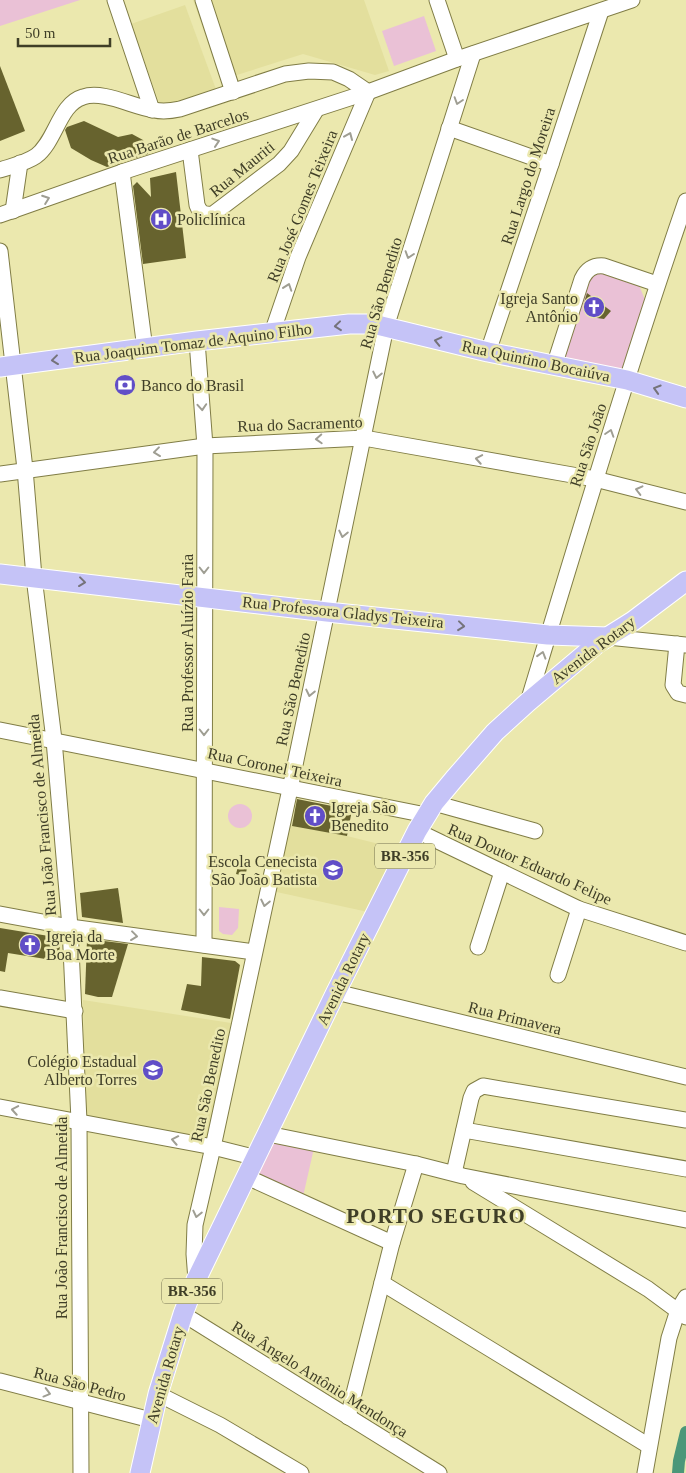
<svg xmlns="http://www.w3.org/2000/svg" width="686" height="1473" viewBox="0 0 686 1473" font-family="'Times New Roman',serif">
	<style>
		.built { fill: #e3df9d }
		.green { fill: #eac1d6 }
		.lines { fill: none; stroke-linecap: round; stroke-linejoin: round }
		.canal { stroke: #4b9779; stroke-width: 12 }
		.building { fill: #67632e }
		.minor-casing { stroke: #807d46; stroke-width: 17 }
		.major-casing { stroke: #fff; stroke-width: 21 }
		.minor { stroke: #fff; stroke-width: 15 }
		.major { stroke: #c5c3f7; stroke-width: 19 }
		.oneway { stroke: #9f9e93 }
		.oneway2 { stroke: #75737a }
		.labels { text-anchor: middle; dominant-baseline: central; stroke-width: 5; stroke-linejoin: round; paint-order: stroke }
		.shield { fill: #ebe8ae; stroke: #737150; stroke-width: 1 }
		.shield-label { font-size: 15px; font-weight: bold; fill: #3f3e27 }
		.street-label { font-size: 16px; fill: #3f3e27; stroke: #ebe8ae }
		.poi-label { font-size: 16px; fill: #3f3e27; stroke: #ebe8ae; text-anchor: start }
		.district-label { font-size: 21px; font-weight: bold; letter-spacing: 1px; fill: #3f3e27; stroke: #ebe8ae }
	</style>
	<rect width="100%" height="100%" fill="#ebe8ae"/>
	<!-- built -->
	<g class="built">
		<path d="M193,0H364L389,71L375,75L303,54L221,80Z"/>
		<path d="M185,5L217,92L168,108L160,105L131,24Z"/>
		<path d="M288,825L347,836L399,849L368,912L272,891Z"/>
		<path d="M83,1000L231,1023L209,1140L85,1117Z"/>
	</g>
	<!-- green -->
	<g class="green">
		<path d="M0,0H80L0,26Z"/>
		<path d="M424,16L436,51L394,66L382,31Z"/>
		<path d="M601,273L639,285L645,300L621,374L564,363L565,348L589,276Z"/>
		<circle cx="240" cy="816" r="12"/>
		<path d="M219,907L239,909L238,928L232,935L223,934L219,931Z"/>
		<path d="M267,1139L314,1148L302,1201L249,1175Z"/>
	</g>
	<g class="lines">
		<!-- canal -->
		<path class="canal" d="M678,1473L679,1461L686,1432"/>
	</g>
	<!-- building -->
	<g class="building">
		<path d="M0,66L25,131L0,141Z"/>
		<path d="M84,121L118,137L132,134L143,140L148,154L107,167L91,160L71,148L65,130L67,127Z"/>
		<path d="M176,172L186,258L143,264L133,186L137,182L151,197L150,178Z"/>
		<path d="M587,293L611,311L604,319L597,318L583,306Z"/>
		<path d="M297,799L352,810L347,836L292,826Z"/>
		<path d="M240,859L249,861L245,876L236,874Z"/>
		<path d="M118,888L123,923L82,917L80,893Z"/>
		<path d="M0,928L61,938L58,961L8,953L5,972L0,971Z"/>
		<path d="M88,939L128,944L112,997H98L85,994L87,940Z"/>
		<path d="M202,957L235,961L240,965L230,1019L181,1010L187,984L201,986Z"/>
	</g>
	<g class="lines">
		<!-- minor casing -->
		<g class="minor-casing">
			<g id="minor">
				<path d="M115,0L152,110"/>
				<path d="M203,0L233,92"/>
				<path d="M437,0L457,59"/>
				<path d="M449,128L551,164"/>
				<path d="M190,150L197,205C200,213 204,215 213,214L279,164L291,151L316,110"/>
				<path d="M0,170C12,166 26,163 36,156C56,141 59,104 83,97C103,90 133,107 154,110C163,112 171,111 180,109L285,74L309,71L333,72L349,79L368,92"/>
				<path d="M122,172L145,349"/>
				<path d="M13,211L20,163"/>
				<path d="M0,215L122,172L368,92L457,59L632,0"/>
				<path d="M0,251L25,469L34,577L54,740L70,927L79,1121L81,1473"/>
				<path d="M272,333L298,257L368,92"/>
				<path d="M197,341L205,446L204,945"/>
				<path d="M488,352L551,164L601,11"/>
				<path d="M554,366L582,279C587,269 593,265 604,266L657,284"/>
				<path d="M0,474L205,446L364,438L595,479L686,502"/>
				<path d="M608,637L686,645"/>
				<path d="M677,644L673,685L678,693L686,695"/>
				<path d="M528,702C579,534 629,366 686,201"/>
				<path d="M0,730L426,815"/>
				<path d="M434,803L535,831"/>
				<path d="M417,831L579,909L686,943"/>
				<path d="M0,914L70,927L254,952"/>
				<path d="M478,947L502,872"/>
				<path d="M558,975L579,909"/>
				<path d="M336,992L686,1077"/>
				<path d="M0,998L75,1011"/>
				<path d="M0,1107L213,1147L257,1158"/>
				<path d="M464,1130L686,1169"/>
				<path d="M268,1134L416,1164L463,1176L686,1220"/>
				<path d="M454,1173L471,1098L474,1091L483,1086L686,1120"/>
				<path d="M247,1177L392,1243"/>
				<path d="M473,1182L648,1289L686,1317"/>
				<path d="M196,1280L194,1254L195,1225L213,1147L290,789L386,327L473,54"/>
				<path d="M382,1283L649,1446"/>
				<path d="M183,1314L439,1473"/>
				<path d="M0,1381L151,1420"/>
				<path d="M158,1394L220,1425L301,1473"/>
				<path d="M348,1417L392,1243L416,1164"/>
				<path d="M645,1473L669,1338L678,1310L686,1297"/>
			</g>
		</g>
		<!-- major casing -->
		<g class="major-casing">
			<g id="major">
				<path d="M0,367L197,341L349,324H373L488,352L627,380L686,398"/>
				<path d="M0,574L327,612L548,635L608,637"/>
				<path d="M140,1473L158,1394L183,1314L196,1280L336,992L417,831L434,803L454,779L495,732L528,702L598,643L633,621L686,581"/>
			</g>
		</g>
		<!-- minor -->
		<use href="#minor" class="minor"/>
		<!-- major -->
		<use href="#major" class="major"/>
	</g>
	<!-- one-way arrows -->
	<defs><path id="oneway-chevron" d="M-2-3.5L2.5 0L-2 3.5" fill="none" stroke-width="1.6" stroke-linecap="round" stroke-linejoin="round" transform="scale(1.25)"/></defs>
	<g class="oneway">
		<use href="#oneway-chevron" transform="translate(458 101) rotate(108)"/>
		<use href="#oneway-chevron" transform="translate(349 136) rotate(-67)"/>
		<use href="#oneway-chevron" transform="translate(216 142) rotate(-18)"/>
		<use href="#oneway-chevron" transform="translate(46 199) rotate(-20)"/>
		<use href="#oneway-chevron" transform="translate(409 255) rotate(108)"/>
		<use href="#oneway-chevron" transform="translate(288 287) rotate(-71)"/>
		<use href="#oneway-chevron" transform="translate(377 375) rotate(102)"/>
		<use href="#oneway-chevron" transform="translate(202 407) rotate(86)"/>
		<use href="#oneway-chevron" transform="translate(610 433) rotate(-72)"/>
		<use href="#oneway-chevron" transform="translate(319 439) rotate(177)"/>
		<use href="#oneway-chevron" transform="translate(157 452) rotate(173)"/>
		<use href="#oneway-chevron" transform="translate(479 459) rotate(-170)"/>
		<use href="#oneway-chevron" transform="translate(639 490) rotate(-166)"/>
		<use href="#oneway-chevron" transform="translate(343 534) rotate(102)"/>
		<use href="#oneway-chevron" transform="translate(204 570) rotate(90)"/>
		<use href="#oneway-chevron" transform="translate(542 655) rotate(-73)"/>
		<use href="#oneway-chevron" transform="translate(310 693) rotate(102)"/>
		<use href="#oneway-chevron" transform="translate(204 732) rotate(90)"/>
		<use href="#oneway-chevron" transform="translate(265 903) rotate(102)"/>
		<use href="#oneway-chevron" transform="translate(204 912) rotate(90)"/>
		<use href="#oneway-chevron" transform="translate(134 936) rotate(7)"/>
		<use href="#oneway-chevron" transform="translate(15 1110) rotate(-170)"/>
		<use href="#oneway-chevron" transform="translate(175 1140) rotate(-169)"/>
		<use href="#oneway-chevron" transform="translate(197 1214) rotate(103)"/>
		<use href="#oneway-chevron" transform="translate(47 1393) rotate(15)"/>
	</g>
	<g class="oneway2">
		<use href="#oneway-chevron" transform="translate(338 326) rotate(174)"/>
		<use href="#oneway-chevron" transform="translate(438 341) rotate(-167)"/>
		<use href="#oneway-chevron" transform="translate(55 360) rotate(173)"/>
		<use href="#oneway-chevron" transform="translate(657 389) rotate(-163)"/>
		<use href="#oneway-chevron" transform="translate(82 582) rotate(7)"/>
		<use href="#oneway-chevron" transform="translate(461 626) rotate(6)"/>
	</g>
	<!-- icons -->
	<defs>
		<g id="hospital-disc" transform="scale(1.125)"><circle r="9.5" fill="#614ec7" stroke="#ebe8ae"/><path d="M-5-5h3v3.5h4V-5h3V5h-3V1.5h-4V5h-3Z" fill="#fff"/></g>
		<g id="church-disc" transform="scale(1.125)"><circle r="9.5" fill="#614ec7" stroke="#ebe8ae"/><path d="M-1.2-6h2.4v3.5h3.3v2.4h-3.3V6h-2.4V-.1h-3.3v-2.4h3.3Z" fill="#fff"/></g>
		<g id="bank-disc" transform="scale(1.125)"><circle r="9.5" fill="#614ec7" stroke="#ebe8ae"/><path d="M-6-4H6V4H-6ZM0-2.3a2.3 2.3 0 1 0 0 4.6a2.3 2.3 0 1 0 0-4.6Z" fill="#fff"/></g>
		<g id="school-disc" transform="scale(1.125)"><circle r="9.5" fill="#614ec7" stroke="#ebe8ae"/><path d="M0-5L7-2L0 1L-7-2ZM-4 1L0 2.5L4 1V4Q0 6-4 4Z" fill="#fff"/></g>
	</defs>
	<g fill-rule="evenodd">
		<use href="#hospital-disc" x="161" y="219"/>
		<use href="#church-disc" x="594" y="307"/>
		<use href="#bank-disc" x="125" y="385"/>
		<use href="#church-disc" x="315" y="816"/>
		<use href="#school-disc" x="333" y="870"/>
		<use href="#church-disc" x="30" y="945"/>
		<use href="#school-disc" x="153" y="1070"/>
	</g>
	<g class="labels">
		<!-- shield labels -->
		<g class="shield">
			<rect x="375" y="843.5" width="60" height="25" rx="4"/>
			<rect x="162" y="1278.5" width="60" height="25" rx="4"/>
		</g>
		<g class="shield-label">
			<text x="405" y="856">BR-356</text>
			<text x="192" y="1291">BR-356</text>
		</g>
		<!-- street labels -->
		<g class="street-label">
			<text transform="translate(178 136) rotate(-18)">Rua Barão de Barcelos</text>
			<text transform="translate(242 169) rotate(-39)">Rua Mauriti</text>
			<text transform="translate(528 176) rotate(-72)">Rua Largo do Moreira</text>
			<text transform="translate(302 206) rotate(-68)">Rua José Gomes Teixeira</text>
			<text transform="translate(381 293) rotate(-74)">Rua São Benedito</text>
			<text transform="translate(193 343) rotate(-7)">Rua Joaquim Tomaz de Aquino Filho</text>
			<text transform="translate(536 361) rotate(12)">Rua Quintino Bocaiúva</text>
			<text transform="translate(300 424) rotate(-2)">Rua do Sacramento</text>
			<text transform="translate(588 445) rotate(-72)">Rua São João</text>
			<text transform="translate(343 612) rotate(6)">Rua Professora Gladys Teixeira</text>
			<text transform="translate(187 643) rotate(-90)">Rua Professor Aluízio Faria</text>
			<text transform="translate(593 650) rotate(-37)">Avenida Rotary</text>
			<text transform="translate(293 689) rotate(-78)">Rua São Benedito</text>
			<text transform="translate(275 767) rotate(12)">Rua Coronel Teixeira</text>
			<text transform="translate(42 815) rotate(-95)">Rua João Francisco de Almeida</text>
			<text transform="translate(530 864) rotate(24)">Rua Doutor Eduardo Felipe</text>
			<text transform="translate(343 979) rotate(-64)">Avenida Rotary</text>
			<text transform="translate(515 1018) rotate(14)">Rua Primavera</text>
			<text transform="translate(208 1085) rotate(-78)">Rua São Benedito</text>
			<text transform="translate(61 1218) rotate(-90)">Rua João Francisco de Almeida</text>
			<text transform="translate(165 1375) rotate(-74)">Avenida Rotary</text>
			<text transform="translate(320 1379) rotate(32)">Rua Ângelo Antônio Mendonça</text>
			<text transform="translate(80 1384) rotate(15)">Rua São Pedro</text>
		</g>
		<!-- poi labels -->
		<g class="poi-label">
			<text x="177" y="219">Policlínica</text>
			<text x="578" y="298" text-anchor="end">Igreja Santo<tspan x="578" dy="18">Antônio</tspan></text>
			<text x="141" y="385">Banco do Brasil</text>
			<text x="331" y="807">Igreja São<tspan x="331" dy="18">Benedito</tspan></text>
			<text x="317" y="861" text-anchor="end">Escola Cenecista<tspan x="317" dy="18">São João Batista</tspan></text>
			<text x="46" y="936">Igreja da<tspan x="46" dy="18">Boa Morte</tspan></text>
			<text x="137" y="1061" text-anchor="end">Colégio Estadual<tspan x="137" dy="18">Alberto Torres</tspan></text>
		</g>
		<!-- district labels -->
		<g class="district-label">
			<text x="436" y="1216">PORTO SEGURO</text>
		</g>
	</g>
	<!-- scale -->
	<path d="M18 38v8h92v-8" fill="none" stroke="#3f3e27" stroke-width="2.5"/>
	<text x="25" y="38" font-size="15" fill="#3f3e27" stroke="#ebe8ae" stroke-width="4" paint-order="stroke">50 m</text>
</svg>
